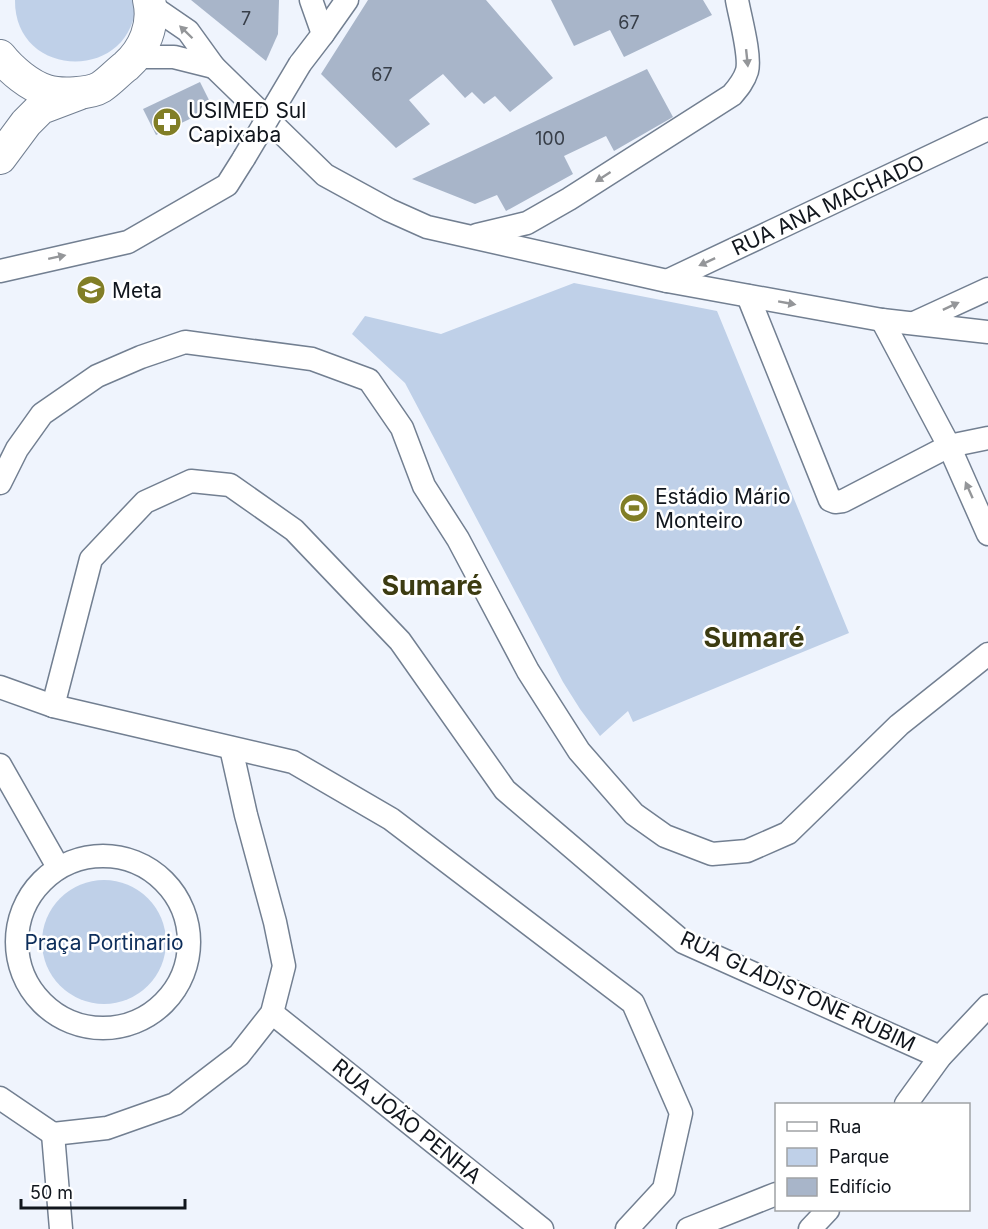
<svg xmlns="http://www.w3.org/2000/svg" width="988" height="1229" viewBox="0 0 988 1229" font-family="Inter,sans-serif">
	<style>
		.green { fill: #bfd0e8 }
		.building { fill: #a8b5c9 }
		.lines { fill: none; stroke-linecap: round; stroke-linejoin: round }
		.street-casing { stroke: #727f91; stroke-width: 25 }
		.secondary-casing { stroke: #727f91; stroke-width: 34 }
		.street { stroke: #fff; stroke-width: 22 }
		.secondary { stroke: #fff; stroke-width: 32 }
		.street-bridge-casing { stroke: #727f91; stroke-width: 25; stroke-linecap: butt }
		.street-bridge { stroke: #fff; stroke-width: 22 }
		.oneway { fill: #949699 }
		.labels { text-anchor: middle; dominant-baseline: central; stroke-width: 5; stroke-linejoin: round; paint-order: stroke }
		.number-label { font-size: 18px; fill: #373e48 }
		.poi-label { font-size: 21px; fill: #11161d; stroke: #fff; text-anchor: start }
		.street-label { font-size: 21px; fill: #11161d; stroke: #fff }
		.park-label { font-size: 21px; fill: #0d2e5b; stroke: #fff }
		.district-label { font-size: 27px; font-weight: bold; fill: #3c3b11; stroke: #fff }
	</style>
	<rect width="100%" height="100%" fill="#eff4fd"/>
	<!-- green -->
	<g class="green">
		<path d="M15,0H136C135,83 14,81 15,0Z"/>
		<path d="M574,283L717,311L849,633L633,722L628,711L600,736L580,709L563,682L405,383L352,334L365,316L441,334Z"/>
		<circle cx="104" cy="942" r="62"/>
	</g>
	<!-- building -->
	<g class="building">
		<path d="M191,0H279L278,34L266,61Z"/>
		<path d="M368,0H486L553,78L510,112L495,96L484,104L472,92L465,98L443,74L409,100L430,124L396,148L321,74Z"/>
		<path d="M551,0H703L712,15L624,57L610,30L574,46Z"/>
		<path d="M647,69L673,117L614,151L606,136L564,156L573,174L506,211L497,195L475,204L412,179Z"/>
		<path d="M200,82L213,108L156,135L143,109Z"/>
	</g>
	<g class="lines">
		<!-- street casing -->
		<g class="street-casing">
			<g id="street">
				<path d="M150,5L188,31L214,67L325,175L389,210L427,227L667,281L882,320L988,332"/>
				<path d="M323,34L347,0"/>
				<path d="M136,57H174L214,67"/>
				<path d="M300,64L323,34L311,0"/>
				<path d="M477,235L527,223L569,199L732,95C738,88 744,81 747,71C751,56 740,17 737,0"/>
				<path d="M0,271L128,242L227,185L244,158"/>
				<path d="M667,281L988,129"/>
				<path d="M748,296L830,500L835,502L843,501L949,446L988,438"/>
				<path d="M882,320L949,446L988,534"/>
				<path d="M914,323L988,289"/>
				<path d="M0,483L17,449L42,414L97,376L141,357L185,342L312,359L369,380L402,428L424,486L458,539L528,671L579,751L634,814L665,836L712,854L747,851L788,833L899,725L988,654"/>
				<path d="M0,687L53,706L293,762L391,819L633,1003L681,1113L664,1189L627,1229"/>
				<path d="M53,706L91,559L145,502L191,481L230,485L294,530L400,641L505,790L683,942L940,1057"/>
				<path d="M0,765L58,867"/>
				<circle cx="103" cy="942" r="86"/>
				<path d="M272,1013L542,1229"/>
				<path d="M0,1098L53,1134"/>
				<path d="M906,1104L940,1057L988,1006"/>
				<path d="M53,1134L107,1128L175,1104L239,1055L272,1013L284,966L275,922L246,815L231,748"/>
				<path d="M53,1134L61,1229"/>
				<path d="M688,1229L776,1194"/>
				<path d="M810,1229L828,1210"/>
			</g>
		</g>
		<!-- secondary casing -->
		<g class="secondary-casing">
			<g id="secondary">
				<path d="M0,56C11,70 30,86 47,91C60,95 90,94 101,87C110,81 118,72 126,66C144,50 155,25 149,0"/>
				<path d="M0,158L26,123L41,108L78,94"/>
			</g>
		</g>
		<!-- street -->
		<use href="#street" class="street"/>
		<!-- secondary -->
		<use href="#secondary" class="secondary"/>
		<!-- street-bridge casing -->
		<g class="street-bridge-casing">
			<path id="street-bridge" d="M244,158L300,64"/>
		</g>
		<!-- street-bridge -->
		<use href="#street-bridge" class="street-bridge"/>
	</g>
	<!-- one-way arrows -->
	<defs><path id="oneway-solid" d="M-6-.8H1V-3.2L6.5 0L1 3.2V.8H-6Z" transform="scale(1.5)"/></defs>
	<g class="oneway">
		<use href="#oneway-solid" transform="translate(186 32) rotate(-136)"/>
		<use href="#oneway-solid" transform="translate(747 58) rotate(84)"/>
		<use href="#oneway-solid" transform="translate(603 177) rotate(147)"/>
		<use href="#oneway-solid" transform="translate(57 257) rotate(-12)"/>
		<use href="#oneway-solid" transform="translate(707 262) rotate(155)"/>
		<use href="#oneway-solid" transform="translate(787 303) rotate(10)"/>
		<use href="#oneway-solid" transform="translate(951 306) rotate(-25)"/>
		<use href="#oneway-solid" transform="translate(969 490) rotate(-114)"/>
	</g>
	<!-- icons -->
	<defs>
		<g id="pharmacy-disc" transform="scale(1.5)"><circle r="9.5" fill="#817e26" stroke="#fff"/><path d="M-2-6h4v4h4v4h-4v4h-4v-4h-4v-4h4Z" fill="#fff"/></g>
		<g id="school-disc" transform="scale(1.5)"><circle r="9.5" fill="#817e26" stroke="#fff"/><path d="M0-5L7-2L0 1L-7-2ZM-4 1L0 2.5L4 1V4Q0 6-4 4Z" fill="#fff"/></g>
		<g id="stadium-disc" transform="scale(1.5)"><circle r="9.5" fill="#817e26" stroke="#fff"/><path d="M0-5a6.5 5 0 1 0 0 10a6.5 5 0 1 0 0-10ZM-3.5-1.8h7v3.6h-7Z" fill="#fff"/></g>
	</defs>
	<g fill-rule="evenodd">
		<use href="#pharmacy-disc" x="167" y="122"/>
		<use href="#school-disc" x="91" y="290"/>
		<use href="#stadium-disc" x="634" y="508"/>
	</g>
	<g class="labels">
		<!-- number labels -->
		<g class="number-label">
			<text x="246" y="18">7</text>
			<text x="629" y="22">67</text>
			<text x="382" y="74">67</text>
			<text x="550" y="138">100</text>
		</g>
		<!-- poi labels -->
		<g class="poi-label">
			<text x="188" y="110">USIMED Sul<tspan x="188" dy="24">Capixaba</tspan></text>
			<text x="112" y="290">Meta</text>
			<text x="655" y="496">Estádio Mário<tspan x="655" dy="24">Monteiro</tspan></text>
		</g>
		<!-- street labels -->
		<g class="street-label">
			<text transform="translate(828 205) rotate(-25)">RUA ANA MACHADO</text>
			<text transform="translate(798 991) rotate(25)">RUA GLADISTONE RUBIM</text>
			<text transform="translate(407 1121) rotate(39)">RUA JOÃO PENHA</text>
		</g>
		<!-- park labels -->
		<g class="park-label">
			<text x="104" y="942">Praça Portinario</text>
		</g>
		<!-- district labels -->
		<g class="district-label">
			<text x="432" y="585">Sumaré</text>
			<text x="754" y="637">Sumaré</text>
		</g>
	</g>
	<!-- legend -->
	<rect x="775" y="1103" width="195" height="108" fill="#ffffff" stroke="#a0a2a5" stroke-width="1.5"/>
	<rect x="787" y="1122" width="30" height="9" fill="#ffffff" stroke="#a0a2a5" stroke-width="1.5"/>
	<text x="829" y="1133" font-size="18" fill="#11161d">Rua</text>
	<rect x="787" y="1148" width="30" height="18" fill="#bfd0e8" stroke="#a0a2a5" stroke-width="1.5"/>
	<text x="829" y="1163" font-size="18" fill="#11161d">Parque</text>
	<rect x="787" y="1178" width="30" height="18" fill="#a8b5c9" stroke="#a0a2a5" stroke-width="1.5"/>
	<text x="829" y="1193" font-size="18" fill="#11161d">Edifício</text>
	<!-- scale -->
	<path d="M21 1199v9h164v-9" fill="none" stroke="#11161d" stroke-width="3"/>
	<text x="30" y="1199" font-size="18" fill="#11161d" stroke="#ffffff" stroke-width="4.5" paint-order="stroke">50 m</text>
</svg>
